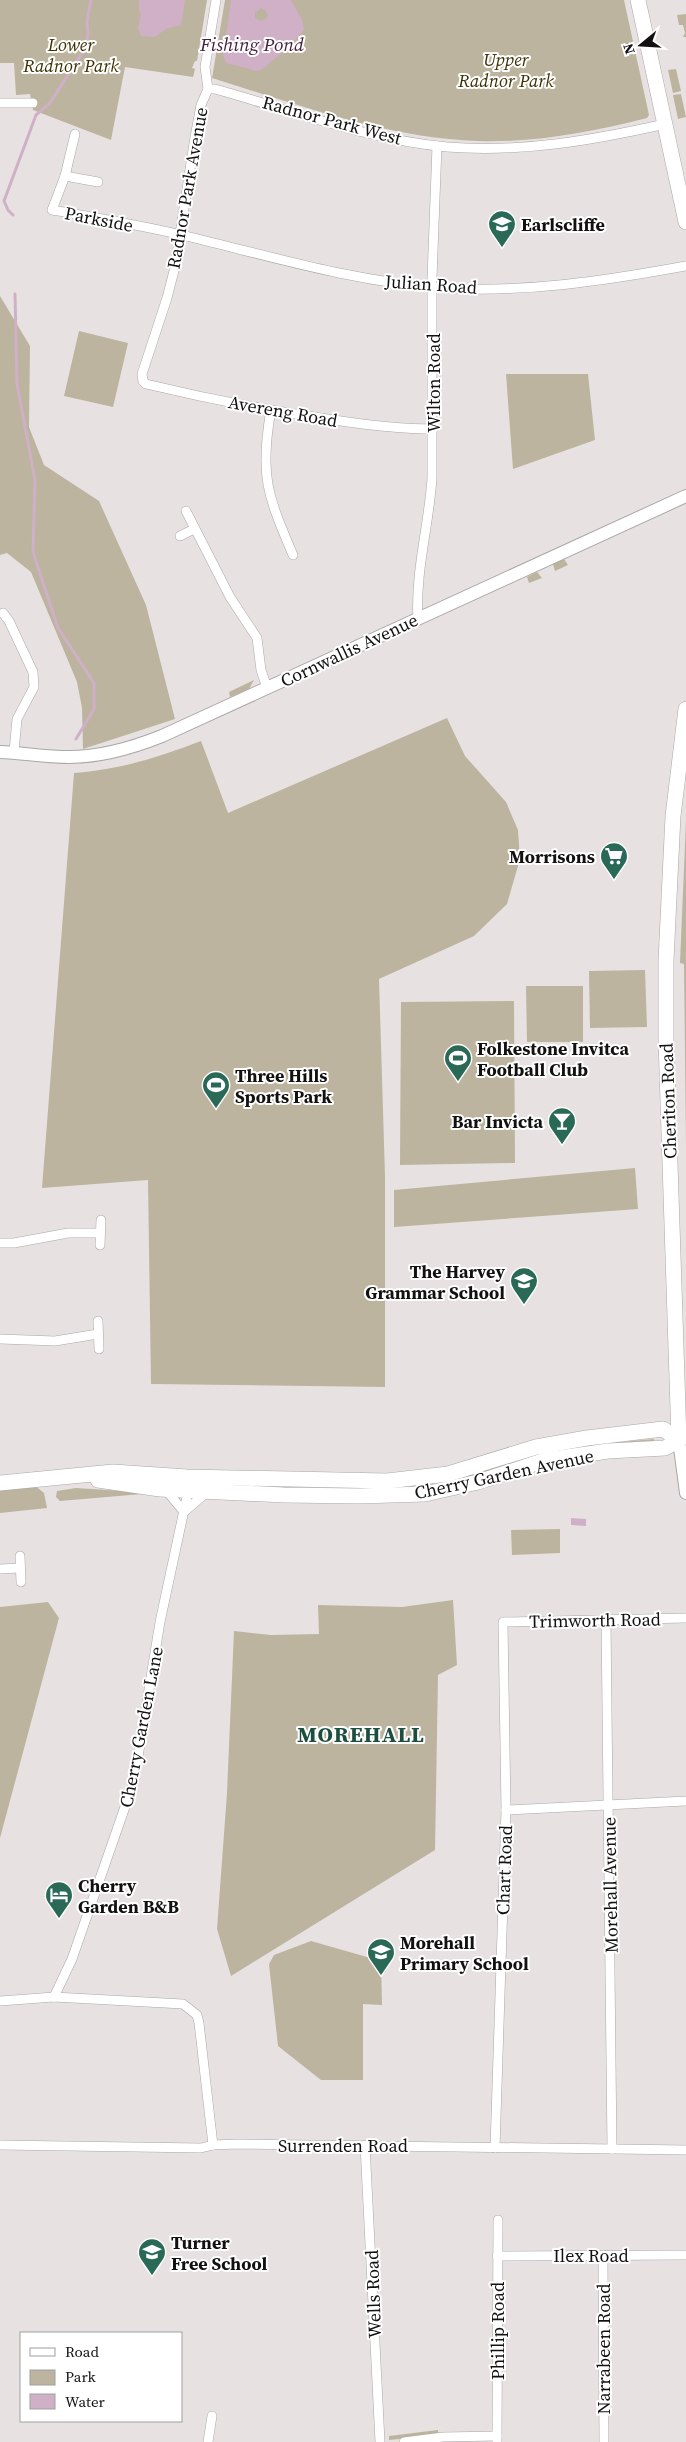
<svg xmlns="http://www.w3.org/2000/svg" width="686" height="2442" viewBox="0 0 686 2442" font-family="'Source Serif 4',serif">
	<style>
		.green { fill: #bcb49f }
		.water { fill: #d0b0c6; fill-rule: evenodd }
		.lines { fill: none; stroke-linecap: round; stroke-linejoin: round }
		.stream { stroke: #d0b0c6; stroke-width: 3 }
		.street-casing { stroke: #aba7a6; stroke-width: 10 }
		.secondary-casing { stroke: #aba7a6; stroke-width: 14 }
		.primary-casing { stroke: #aba7a6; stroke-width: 16 }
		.street { stroke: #fff; stroke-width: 9 }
		.secondary { stroke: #fff; stroke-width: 12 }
		.primary { stroke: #fff; stroke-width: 15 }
		.labels { text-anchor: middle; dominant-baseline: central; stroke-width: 4; stroke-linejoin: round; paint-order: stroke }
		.park-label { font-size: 18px; font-style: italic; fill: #3e2f02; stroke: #fff }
		.street-label { font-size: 18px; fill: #121110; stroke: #fff }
		.poi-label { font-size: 18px; font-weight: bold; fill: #121110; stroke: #fff; text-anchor: start }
		.water-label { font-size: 19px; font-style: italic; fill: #461d3c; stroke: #fff }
		.district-label { font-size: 22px; font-weight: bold; letter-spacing: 1px; fill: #1b4e3f; stroke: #fff }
	</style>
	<rect width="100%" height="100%" fill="#e7e2e1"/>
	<!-- green -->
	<g class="green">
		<path d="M0,0H207L197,61H195L192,68L195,69L193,77L125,67L111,140L33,110L30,94L16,95L14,63H0Z"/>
		<path d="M225,0H624L649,115L647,118C592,132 534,143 478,141C386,138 299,105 212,78Z"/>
		<path d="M686,14V37H683L685,33L683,25H679L677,15Z"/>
		<path d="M676,69L681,91L673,93L668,70Z"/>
		<path d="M681,94L686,117L678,119L673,95Z"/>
		<path d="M0,296L30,346L29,427L44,465L99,501L146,605L175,719L83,749L82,708L77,682L31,572L7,553L0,555Z"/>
		<path d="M79,331L128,343L113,407L64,396Z"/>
		<path d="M506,374H588L595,440L513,469Z"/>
		<path d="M564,559L568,565L555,571L553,564Z"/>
		<path d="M537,572L542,578L529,583L527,577Z"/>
		<path d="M254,680L249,689L230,697L229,692Z"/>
		<path d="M447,718L465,756L506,802L518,830L520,859L507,904L474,936L379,979L385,1176V1387L151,1384L148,1180L42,1188L74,773C122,769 156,758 201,741L228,813Z"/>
		<path d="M686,820V1146L684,964L680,963Z"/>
		<path d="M645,970L647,1027L590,1028L589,971Z"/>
		<path d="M526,986H583V1042H527Z"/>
		<path d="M514,1001L515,1163L400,1165L401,1002Z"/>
		<path d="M635,1168L638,1209L394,1227V1190Z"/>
		<path d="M654,1439V1444L456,1481L397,1487L553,1448Z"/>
		<path d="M34,1485L44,1493L47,1508L0,1513V1490Z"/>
		<path d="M76,1488L154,1493L60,1501L56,1497L57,1491Z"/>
		<path d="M560,1529V1553L512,1555L511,1530Z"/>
		<path d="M453,1600L457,1665L438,1675L435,1850L231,1976L217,1929L227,1793L234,1631L271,1635L319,1634L318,1605L402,1607Z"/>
		<path d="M48,1602L59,1618L0,1838V1607Z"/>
		<path d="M311,1941L381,1961L382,2005L363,2004V2080H321L278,2046L269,1964L274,1955Z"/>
		<path d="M438,2430V2435L389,2440V2436Z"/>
	</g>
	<!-- water -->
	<g class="water">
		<path d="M139,0H185L181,25L166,29L155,37L141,36L138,28L141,14L139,11Z"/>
		<path d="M231,0H291L302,20L304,30L289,47L261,70L257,71L226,63L223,55ZM261,8L265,10L268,16L266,19L260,21L255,18V13Z"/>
		<path d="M571,1518L586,1519V1526L571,1525Z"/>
	</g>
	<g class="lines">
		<!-- stream -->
		<g class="stream">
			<path d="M13,215L8,210L4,201L36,115L50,103L86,47L88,34L87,21L91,0"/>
			<path d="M15,294L17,384L35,480L33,552L58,628L94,683V709L76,739"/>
		</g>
		<!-- street casing -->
		<g class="street-casing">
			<g id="street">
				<path d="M216,0L205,67L208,89L201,105L195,137L175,267L167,298L142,374L143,381L146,384C208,399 271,411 334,420C367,425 400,429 433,429"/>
				<path d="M208,89H215C291,110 368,140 447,147C521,153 594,140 665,124"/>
				<path d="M0,103H33"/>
				<path d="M75,134L65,176L52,210C98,218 145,226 190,237C273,257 356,282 442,288C525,293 604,281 686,266"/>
				<path d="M65,176L98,182"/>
				<path d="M271,410C259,476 268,496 293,555"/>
				<path d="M186,511L230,597L257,638L261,670L267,688"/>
				<path d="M180,536L194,529"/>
				<path d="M3,613L9,621L33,672L34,687L17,719L14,752"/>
				<path d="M418,619C415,572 429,525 432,478V278L437,146"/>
				<path d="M0,1243H14L68,1233H100"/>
				<path d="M100,1245L101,1220"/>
				<path d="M98,1321L99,1349"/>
				<path d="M0,1339L55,1341L98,1334"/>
				<path d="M166,1490L184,1512"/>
				<path d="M185,1511L207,1492"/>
				<path d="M20,1556L21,1582"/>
				<path d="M0,1569L20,1568"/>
				<path d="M606,1620L612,2149"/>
				<path d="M506,1810L686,1801"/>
				<path d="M54,1997L72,1959L134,1781L160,1622L189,1487"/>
				<path d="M0,2001L54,1997L183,2004L197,2015L199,2023L213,2145"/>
				<path d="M0,2145L201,2148L213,2145L239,2144L686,2150"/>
				<path d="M365,2145L380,2442"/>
				<path d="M495,2148L506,1810L503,1622L686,1618"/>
				<path d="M603,2255L604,2442"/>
				<path d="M497,2256L686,2255"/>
				<path d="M208,2442L212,2416"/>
				<path d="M404,2442L443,2437L497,2436"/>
				<path d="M497,2442L498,2220"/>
			</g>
		</g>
		<!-- secondary casing -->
		<g class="secondary-casing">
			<g id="secondary">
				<path d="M0,752C23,753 46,757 69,757C102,757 132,748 162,736L686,496"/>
				<path d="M686,1437L679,1440L686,1493"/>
			</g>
		</g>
		<!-- primary casing -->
		<g class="primary-casing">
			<g id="primary">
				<path d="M638,0L686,222"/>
				<path d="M679,1440L666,1040V960L673,816L686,709"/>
				<path d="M98,1480L160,1489L284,1495L359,1496L425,1494L478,1482L546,1460L608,1451L665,1448L679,1440"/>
				<path d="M0,1483L113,1472L187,1477L387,1481L448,1474L536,1447L587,1438L663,1429L679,1440"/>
			</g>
		</g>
		<!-- street -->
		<use href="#street" class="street"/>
		<!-- secondary -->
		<use href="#secondary" class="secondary"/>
		<!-- primary -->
		<use href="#primary" class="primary"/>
	</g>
	<!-- icons -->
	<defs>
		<g id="school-pin" transform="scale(1.4375)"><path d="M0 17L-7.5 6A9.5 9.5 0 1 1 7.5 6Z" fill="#2a6956" stroke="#fff"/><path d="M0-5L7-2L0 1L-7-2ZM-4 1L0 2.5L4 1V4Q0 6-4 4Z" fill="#fff"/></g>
		<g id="supermarket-pin" transform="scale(1.4375)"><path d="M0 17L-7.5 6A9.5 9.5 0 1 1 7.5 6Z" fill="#2a6956" stroke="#fff"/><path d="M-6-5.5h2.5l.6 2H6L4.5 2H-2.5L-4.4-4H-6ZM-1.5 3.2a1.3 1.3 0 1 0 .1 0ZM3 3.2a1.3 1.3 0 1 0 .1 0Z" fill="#fff"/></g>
		<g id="stadium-pin" transform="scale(1.4375)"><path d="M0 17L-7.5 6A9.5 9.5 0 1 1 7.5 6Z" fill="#2a6956" stroke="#fff"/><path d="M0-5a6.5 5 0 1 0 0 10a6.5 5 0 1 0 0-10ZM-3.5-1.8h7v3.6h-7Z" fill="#fff"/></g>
		<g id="bar-pin" transform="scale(1.4375)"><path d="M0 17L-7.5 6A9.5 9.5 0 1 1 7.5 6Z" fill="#2a6956" stroke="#fff"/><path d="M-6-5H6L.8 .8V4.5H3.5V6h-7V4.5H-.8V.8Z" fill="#fff"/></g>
		<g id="hotel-pin" transform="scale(1.4375)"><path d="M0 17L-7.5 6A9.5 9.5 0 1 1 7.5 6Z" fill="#2a6956" stroke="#fff"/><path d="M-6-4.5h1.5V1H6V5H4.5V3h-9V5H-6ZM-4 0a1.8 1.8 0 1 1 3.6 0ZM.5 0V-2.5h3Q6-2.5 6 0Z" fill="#fff"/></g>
	</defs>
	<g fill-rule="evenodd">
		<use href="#school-pin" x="502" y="224"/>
		<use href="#supermarket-pin" x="614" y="856"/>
		<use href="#stadium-pin" x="458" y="1058"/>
		<use href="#stadium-pin" x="216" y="1085"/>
		<use href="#bar-pin" x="562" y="1121"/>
		<use href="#school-pin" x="524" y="1281"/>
		<use href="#hotel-pin" x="59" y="1895"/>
		<use href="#school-pin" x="381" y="1952"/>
		<use href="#school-pin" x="152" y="2252"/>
	</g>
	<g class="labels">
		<!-- park labels -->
		<g class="park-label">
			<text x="71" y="44">Lower<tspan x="71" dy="21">Radnor Park</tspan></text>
			<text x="506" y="59">Upper<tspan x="506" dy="21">Radnor Park</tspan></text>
		</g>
		<!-- street labels -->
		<g class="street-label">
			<text transform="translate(332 120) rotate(15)">Radnor Park West</text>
			<text transform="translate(187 188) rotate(-80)">Radnor Park Avenue</text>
			<text transform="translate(99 219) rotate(11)">Parkside</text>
			<text transform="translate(431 284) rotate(4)">Julian Road</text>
			<text transform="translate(433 383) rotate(-90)">Wilton Road</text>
			<text transform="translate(283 411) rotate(10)">Avereng Road</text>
			<text transform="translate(349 650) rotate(-25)">Cornwallis Avenue</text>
			<text transform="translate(668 1101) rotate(-92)">Cheriton Road</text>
			<text transform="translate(504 1474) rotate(-12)">Cherry Garden Avenue</text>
			<text transform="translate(595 1620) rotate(-1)">Trimworth Road</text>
			<text transform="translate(141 1727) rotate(-79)">Cherry Garden Lane</text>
			<text transform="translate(504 1870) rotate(-88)">Chart Road</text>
			<text transform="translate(610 1885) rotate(-91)">Morehall Avenue</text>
			<text x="343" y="2145">Surrenden Road</text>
			<text x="591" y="2255">Ilex Road</text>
			<text transform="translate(373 2294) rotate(-92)">Wells Road</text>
			<text transform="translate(497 2331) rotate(-90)">Phillip Road</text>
			<text transform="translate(603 2349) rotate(-90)">Narrabeen Road</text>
		</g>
		<!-- poi labels -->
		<g class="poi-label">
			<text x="521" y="224">Earlscliffe</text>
			<text x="595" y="856" text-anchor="end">Morrisons</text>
			<text x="477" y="1048">Folkestone Invitca<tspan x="477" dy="21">Football Club</tspan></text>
			<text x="235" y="1075">Three Hills<tspan x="235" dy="21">Sports Park</tspan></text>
			<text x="543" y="1121" text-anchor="end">Bar Invicta</text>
			<text x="505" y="1271" text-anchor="end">The Harvey<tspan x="505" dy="21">Grammar School</tspan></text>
			<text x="78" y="1885">Cherry<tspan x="78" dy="21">Garden B&amp;B</tspan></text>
			<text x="400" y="1942">Morehall<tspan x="400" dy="21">Primary School</tspan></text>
			<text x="171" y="2242">Turner<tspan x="171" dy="21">Free School</tspan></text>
		</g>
		<!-- water labels -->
		<g class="water-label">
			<text x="252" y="44">Fishing Pond</text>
		</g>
		<!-- district labels -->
		<g class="district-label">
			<text x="361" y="1734">MOREHALL</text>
		</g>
	</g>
	<!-- legend -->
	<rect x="20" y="2332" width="162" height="90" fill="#ffffff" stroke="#a0a09f"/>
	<rect x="30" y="2348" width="25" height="8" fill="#ffffff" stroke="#a0a09f"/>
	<text x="65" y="2357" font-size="15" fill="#121110">Road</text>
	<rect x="30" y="2370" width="25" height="15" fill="#bcb49f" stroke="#a0a09f"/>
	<text x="65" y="2382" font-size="15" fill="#121110">Park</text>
	<rect x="30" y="2394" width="25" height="15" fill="#d0b0c6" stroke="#a0a09f"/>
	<text x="65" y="2407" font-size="15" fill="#121110">Water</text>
	<!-- north arrow -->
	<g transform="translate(641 45) rotate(252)" stroke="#ffffff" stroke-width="4" paint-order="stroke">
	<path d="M0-4L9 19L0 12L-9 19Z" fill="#121110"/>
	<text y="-8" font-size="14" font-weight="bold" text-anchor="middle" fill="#121110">N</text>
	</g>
</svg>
